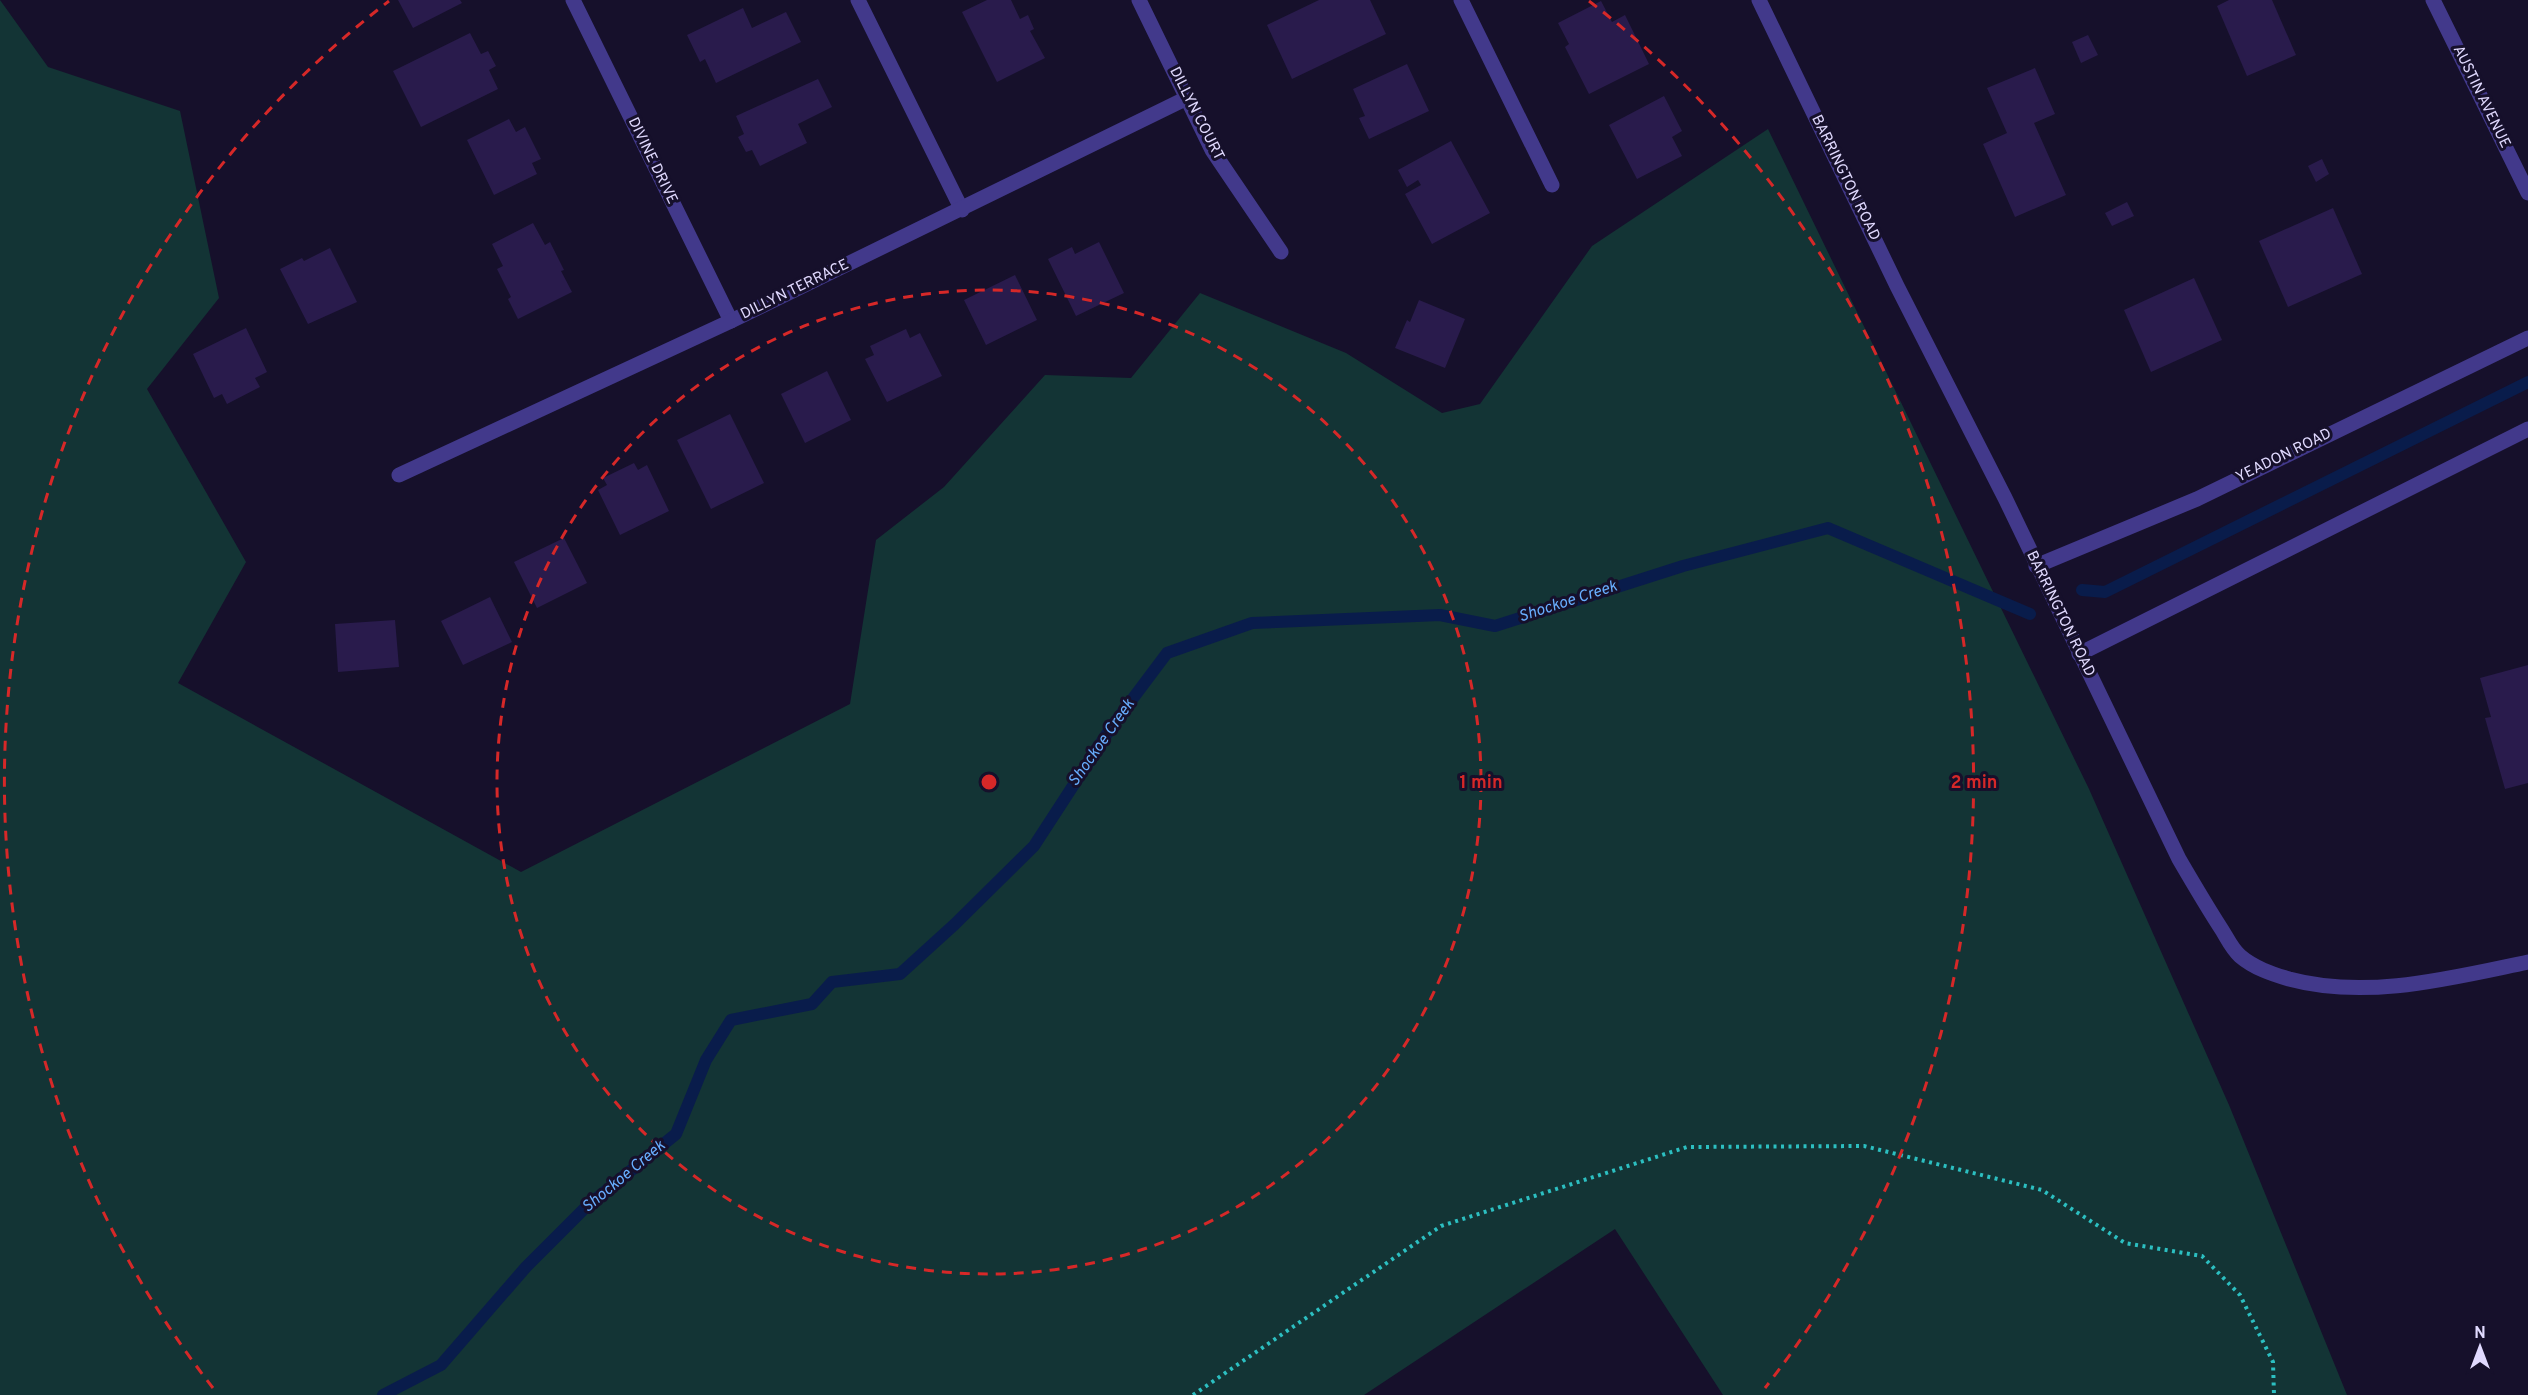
<svg xmlns="http://www.w3.org/2000/svg" width="2528" height="1395" viewBox="0 0 2528 1395" font-family="Overpass,sans-serif">
	<style>
		.green { fill: #133435 }
		.lines { fill: none; stroke-linecap: round; stroke-linejoin: round }
		.stream { stroke: #091c4b; stroke-width: 12 }
		.building { fill: #291b4c }
		.path { stroke: #2cbfc1; stroke-width: 4; stroke-dasharray: 3 4.5; stroke-linecap: butt }
		.lane { stroke: #42398b; stroke-width: 15 }
		.street { stroke: #42398b; stroke-width: 15 }
		.ring { fill: none; stroke: #d62828; stroke-width: 3; stroke-dasharray: 10 8 }
		.labels { text-anchor: middle; dominant-baseline: central; stroke-width: 6; stroke-linejoin: round; paint-order: stroke }
		.street-label { font-size: 15px; fill: #e1daff; stroke: #16102b }
		.water-label { font-size: 16px; font-style: italic; fill: #68aeff; stroke: #16102b }
		.centre { fill: #d62828; stroke: #16102b; stroke-width: 3 }
		.ring-label { font-size: 18px; text-anchor: middle; font-weight: bold; fill: #d62828; stroke: #16102b; stroke-width: 6; stroke-linejoin: round; paint-order: stroke }
	</style>
	<rect width="100%" height="100%" fill="#16102b"/>
	<!-- green -->
	<path class="green" d="M0,0L48,67L180,111L219,298L147,389L246,562L178,683L521,872L850,704L876,540L944,487L1045,375L1131,378L1200,293L1346,353L1442,413L1480,404L1592,246L1768,129L2089,789L2229,1105L2347,1395H1723L1615,1229L1364,1395H0Z"/>
	<g class="lines">
		<!-- stream -->
		<g class="stream">
			<path d="M2082,590L2105,592L2528,382"/>
			<path d="M383,1395L441,1365L526,1267L586,1207L676,1134L706,1060L731,1020L812,1004L832,982L900,974L955,924L1034,846L1110,729L1167,653L1252,623L1440,615L1495,626L1683,566L1828,528L2030,614"/>
		</g>
	</g>
	<!-- building -->
	<g class="building">
		<path d="M398,0H460L462,3L413,28Z"/>
		<path d="M987,0H1011L1020,19L1028,15L1034,29L1030,31L1045,58L997,82L962,12Z"/>
		<path d="M1319,0H1370L1386,34L1292,79L1267,25Z"/>
		<path d="M2229,0H2272L2296,55L2247,76L2217,6Z"/>
		<path d="M1601,1L1612,22L1625,15L1649,64L1589,94L1565,47L1569,44L1558,23Z"/>
		<path d="M743,8L752,28L786,12L801,42L716,83L705,59L700,62L687,35Z"/>
		<path d="M470,33L481,54L488,51L496,66L489,70L498,89L421,127L393,71Z"/>
		<path d="M2088,35L2098,55L2081,63L2072,42Z"/>
		<path d="M1407,64L1429,111L1369,139L1359,118L1365,116L1353,89Z"/>
		<path d="M2035,68L2055,114L2034,123L2066,195L2015,217L1983,144L2007,133L1987,88Z"/>
		<path d="M818,79L832,107L798,124L807,143L760,166L752,150L746,152L738,137L744,134L736,116Z"/>
		<path d="M1664,96L1682,131L1672,137L1682,156L1637,179L1609,125Z"/>
		<path d="M509,119L516,132L525,127L541,159L532,163L537,174L494,195L467,140Z"/>
		<path d="M1451,141L1490,213L1432,244L1405,194L1421,185L1418,180L1407,187L1398,170Z"/>
		<path d="M2322,159L2329,174L2316,182L2308,166Z"/>
		<path d="M2127,202L2134,216L2112,226L2105,213Z"/>
		<path d="M2333,208L2362,274L2288,307L2259,241Z"/>
		<path d="M533,223L545,245L550,242L564,270L561,271L572,292L518,319L508,299L511,297L497,269L503,266L492,244Z"/>
		<path d="M1099,242L1124,293L1076,316L1048,259L1072,247L1075,254Z"/>
		<path d="M330,248L357,302L308,324L280,269L302,258L304,261Z"/>
		<path d="M1015,275L1037,320L986,345L964,300Z"/>
		<path d="M2194,278L2222,340L2151,372L2124,310Z"/>
		<path d="M1419,300L1465,319L1445,368L1395,348L1407,320L1410,322Z"/>
		<path d="M246,328L267,372L255,378L260,387L227,404L222,394L214,398L193,354Z"/>
		<path d="M906,329L910,338L920,333L942,376L887,402L865,359L874,355L870,346Z"/>
		<path d="M827,371L851,420L805,443L781,394Z"/>
		<path d="M730,414L764,483L711,509L677,440Z"/>
		<path d="M634,463L638,470L647,465L669,511L620,535L598,490L607,485L603,478Z"/>
		<path d="M564,538L587,583L537,608L514,562Z"/>
		<path d="M490,597L512,642L463,665L441,621Z"/>
		<path d="M395,620L399,667L338,672L335,624Z"/>
		<path d="M2528,665V783L2505,789L2485,718L2491,717L2480,678Z"/>
	</g>
	<g class="lines">
		<!-- path -->
		<path class="path" d="M1193,1395L1441,1226L1687,1147L1864,1146L2042,1190L2125,1243L2202,1256L2240,1295L2273,1362L2274,1395"/>
		<!-- lane -->
		<g class="lane">
			<path d="M858,0L962,210"/>
			<path d="M1461,0L1552,185"/>
		</g>
		<!-- street -->
		<g class="street">
			<path d="M573,0L731,321"/>
			<path d="M1139,0L1212,150L1281,252"/>
			<path d="M1759,0L1897,286L2005,498L2179,859C2193,883 2207,907 2222,930C2227,938 2232,949 2240,956C2254,968 2272,974 2289,979C2367,1000 2451,978 2528,962"/>
			<path d="M2433,0L2528,193"/>
			<path d="M399,475L731,321L1187,98"/>
			<path d="M2036,566L2197,499L2528,338"/>
			<path d="M2079,654L2528,429"/>
		</g>
	</g>
	<!-- distance rings -->
	<g class="ring">
		<circle cx="989" cy="782" r="492"/>
		<path d="M213 1388A985 985 0 0 1 389 1M1589 1A985 985 0 0 1 1765 1388"/>
	</g>
	<g class="labels">
		<!-- street labels -->
		<g class="street-label">
			<text transform="translate(2481 97) rotate(64)">AUSTIN AVENUE</text>
			<text transform="translate(1196 114) rotate(63)">DILLYN COURT</text>
			<text transform="translate(652 161) rotate(64)">DIVINE DRIVE</text>
			<text transform="translate(1845 178) rotate(64)">BARRINGTON ROAD</text>
			<text transform="translate(795 290) rotate(-26)">DILLYN TERRACE</text>
			<text transform="translate(2284 456) rotate(-26)">YEADON ROAD</text>
			<text transform="translate(2060 614) rotate(64)">BARRINGTON ROAD</text>
		</g>
		<!-- water labels -->
		<g class="water-label">
			<text transform="translate(1568 602) rotate(-18)">Shockoe Creek</text>
			<text transform="translate(1102 743) rotate(-55)">Shockoe Creek</text>
			<text transform="translate(624 1177) rotate(-40)">Shockoe Creek</text>
		</g>
	</g>
	<circle cx="989" cy="782" r="9" class="centre"/>
	<g class="ring-label">
		<text x="1481" y="788">1 min</text>
		<text x="1974" y="788">2 min</text>
	</g>
	<!-- north arrow -->
	<g transform="translate(2480 1347)" stroke="#16102b" stroke-width="4.5" paint-order="stroke">
	<path d="M0-4.5L10 22L0 15L-10 22Z" fill="#e1daff"/>
	<text y="-9" font-size="16" font-weight="bold" text-anchor="middle" fill="#e1daff">N</text>
	</g>
</svg>
